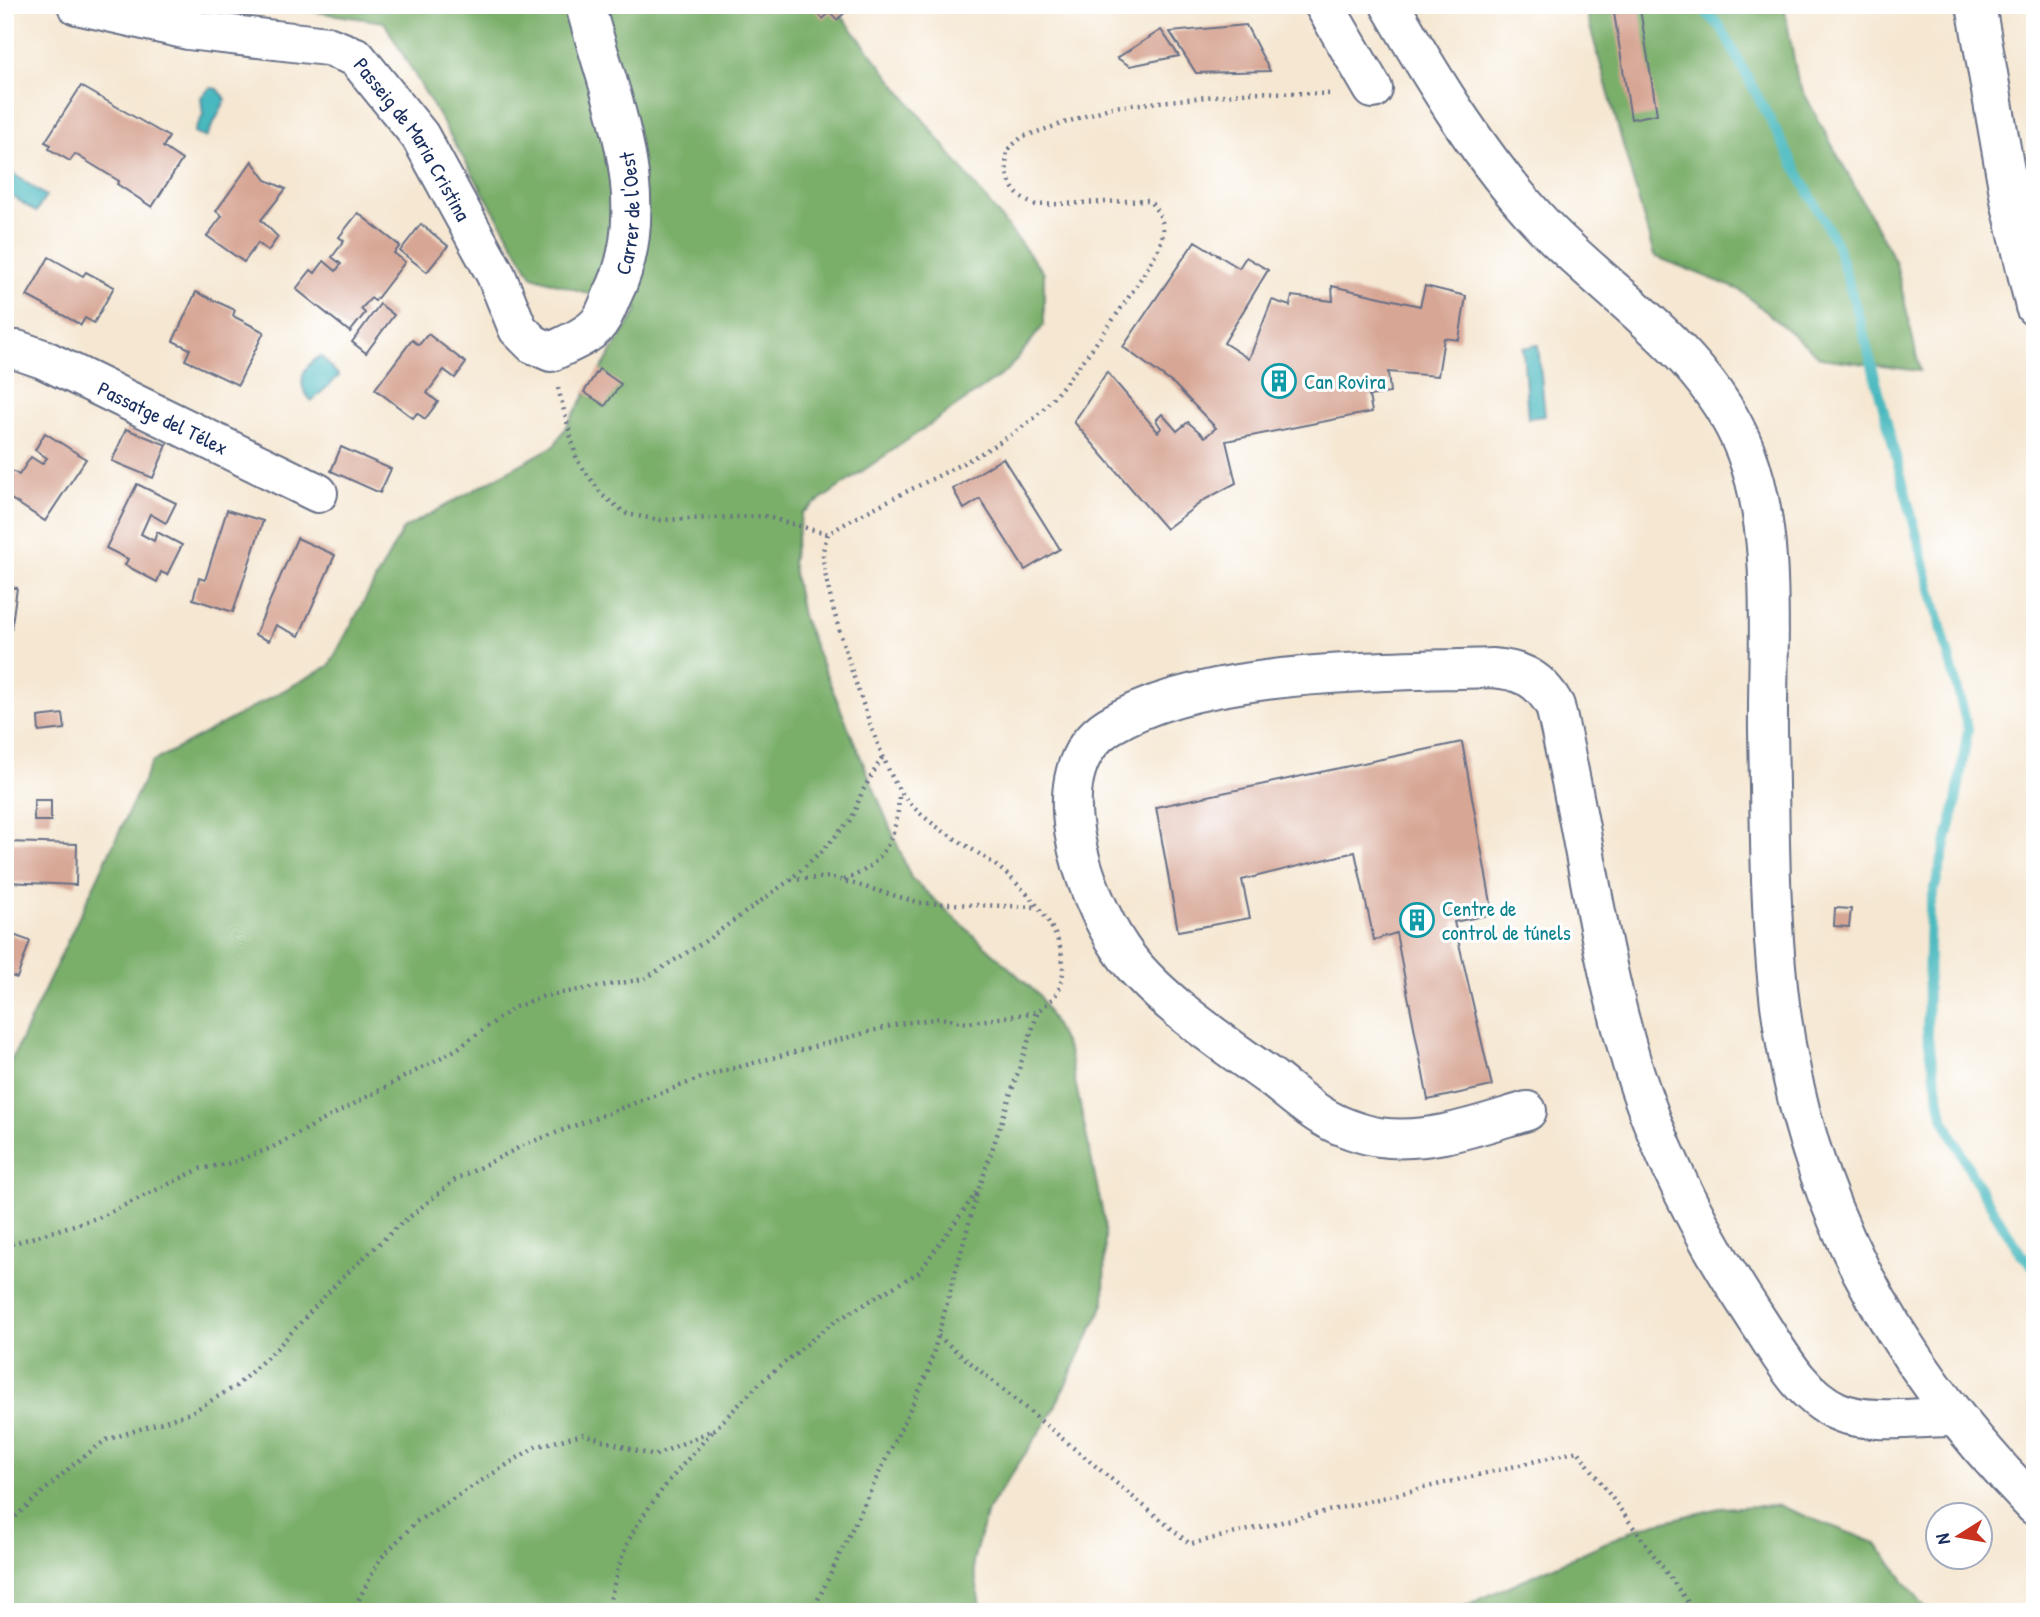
<svg xmlns="http://www.w3.org/2000/svg" width="2040" height="1617" viewBox="0 0 2040 1617" font-family="'Patrick Hand',sans-serif">
	<style>
		.forest { fill: #7aaf6b; stroke: #4a6f64; stroke-width: 2 }
		.water { fill: #4ab9bf; stroke: #32748e; stroke-width: 2 }
		.lines { fill: none; stroke-linecap: round; stroke-linejoin: round }
		.stream { stroke: #4ab9bf; stroke-width: 10 }
		.building { fill: #d7a694 }
		.minor-casing { stroke: #676f86; stroke-width: 42 }
		.highway-casing { stroke: #676f86; stroke-width: 42 }
		.path { stroke: #676f86; stroke-width: 4.5; stroke-dasharray: 2 5; stroke-linecap: butt }
		.minor { stroke: #fff; stroke-width: 38 }
		.highway { stroke: #fff; stroke-width: 38 }
		.labels { text-anchor: middle; dominant-baseline: central; stroke-width: 6; stroke-linejoin: round; paint-order: stroke }
		.street-label { font-size: 21px; fill: #1b2f5e; stroke: #fff }
		.culture-label { font-size: 21px; fill: #0d838f; stroke: #fff; text-anchor: start }
	</style>
	<rect width="100%" height="100%" fill="#fff"/>
	<filter id="ink" filterUnits="userSpaceOnUse"><feTurbulence type="fractalNoise" baseFrequency=".0143" numOctaves="2"/><feDisplacementMap in="SourceGraphic" scale="14" xChannelSelector="R" yChannelSelector="G"/><feConvolveMatrix kernelMatrix="1 2 1 2 8 2 1 2 1" color-interpolation-filters="sRGB"/></filter>
	<filter id="wash" filterUnits="userSpaceOnUse"><feTurbulence type="fractalNoise" baseFrequency=".00686" numOctaves="4" result="noise"/><feDisplacementMap in="SourceGraphic" scale="28" xChannelSelector="R" yChannelSelector="G"/><feGaussianBlur stdDeviation="1.57" result="paint"/><feColorMatrix in="noise" values="0 0 0 0 0 0 0 0 0 0 0 0 0 0 0 0 0 1.4 0 .05"/><feComposite in="paint" operator="in"/></filter>
	<g filter="url(#wash)">
		<rect width="100%" height="100%" fill="#f5e7d1"/>
		<!-- forest -->
		<g class="forest">
			<path d="M268,5H833L1044,273V325L1007,371L802,513L792,562L802,616L911,878L1039,995L1069,1052L1105,1224L1104,1304L1051,1415L987,1511L973,1561L981,1612H5V1074L152,762L329,666L403,529L554,446L638,309L532,276L384,22Z"/>
			<path d="M1584,5H1784L1798,82L1896,263L1920,371L1821,358L1740,290L1654,256Z"/>
			<path d="M1777,1505L1876,1543L1928,1612H1452L1640,1527L1720,1508Z"/>
		</g>
		<!-- water -->
		<g class="water">
			<path d="M210,88L218,89L226,99L206,138L194,132L203,115L201,97Z"/>
			<path d="M12,173L46,196L36,212L5,191V183Z"/>
			<path d="M1538,345L1545,416L1528,418L1523,348Z"/>
			<path d="M321,356L339,376L312,401C295,385 302,366 321,356Z"/>
		</g>
		<g class="lines">
			<!-- stream -->
			<path class="stream" d="M1698,5L1720,26L1837,245L1862,328L1968,729L1955,808L1930,907L1927,1033L1943,1117L1976,1182L2021,1254L2035,1268"/>
		</g>
		<g id="blocks">
			<!-- building -->
			<g class="building">
				<path d="M811,5H853L837,20L830,12L823,19Z"/>
				<path d="M1640,9L1657,114L1631,119L1614,13Z"/>
				<path d="M1246,25L1270,71L1196,73L1170,32Z"/>
				<path d="M1161,30L1179,56L1130,66L1117,58Z"/>
				<path d="M81,86L169,137L163,147L182,160L152,207L117,184L119,181L75,154L70,161L49,149L51,145L45,142Z"/>
				<path d="M252,161L266,180L286,189L261,220L278,237L268,251L258,243L244,262L207,236L222,216L216,211Z"/>
				<path d="M358,213L400,246L394,253L405,262L375,301L371,298L361,309L365,313L350,332L296,289L311,270L315,273L324,261L336,271L341,264L332,257L344,241L339,237Z"/>
				<path d="M421,224L448,246L427,272L400,251Z"/>
				<path d="M1195,241L1239,268L1246,257L1268,270L1224,343L1249,359L1272,300L1290,306L1292,296L1333,301L1332,286L1420,306L1425,286L1466,296L1459,340L1444,338L1438,376L1388,372L1390,393L1369,396L1372,412L1226,441L1236,483L1204,500L1166,529L1074,422L1107,372L1158,432L1161,428L1156,420L1162,414L1177,431L1188,422L1205,437L1216,428L1175,385L1123,347Z"/>
				<path d="M49,257L83,276L86,272L114,287L94,323L85,318L81,325L27,296Z"/>
				<path d="M196,292L235,310L233,316L264,332L238,385L185,360L190,349L173,341Z"/>
				<path d="M380,304L394,315L366,353L352,342Z"/>
				<path d="M428,334L466,363L455,378L444,370L427,393L438,402L425,419L417,413L413,418L375,389L412,340L419,345Z"/>
				<path d="M599,369L621,384L605,406L584,392Z"/>
				<path d="M126,429L167,445L153,478L112,461Z"/>
				<path d="M45,433L86,459L45,521L5,495V480L12,471L19,475L31,457L42,464L47,458L35,450Z"/>
				<path d="M341,447L391,469L380,493L331,471Z"/>
				<path d="M1003,458L1060,549L1025,570L980,499L964,509L953,489Z"/>
				<path d="M137,484L176,503L166,523L150,514L141,534L154,541L157,532L182,545L167,575L161,572L157,582L125,565L128,559L106,548Z"/>
				<path d="M227,510L263,521L233,612L193,599L199,578L205,580Z"/>
				<path d="M297,538L335,555L299,636L276,625L269,641L255,635Z"/>
				<path d="M5,587L17,588L10,638L5,637Z"/>
				<path d="M63,714L65,729L39,732L38,717Z"/>
				<path d="M1462,742L1493,914L1454,922L1492,1086L1428,1100L1396,933L1374,940L1355,852L1242,880L1250,918L1178,931L1156,807Z"/>
				<rect x="34" y="800" width="17" height="21"/>
				<path d="M5,842L77,844L76,885L5,882Z"/>
				<path d="M1835,908L1851,909L1849,927L1834,926Z"/>
				<path d="M5,932L30,941L17,978L5,974Z"/>
			</g>
		</g>
	</g>
	<g filter="url(#ink)">
		<use href="#blocks" fill-opacity="0" stroke="#676f86" stroke-width="2"/>
		<g class="lines">
			<!-- minor casing -->
			<g class="minor-casing">
				<g id="minor">
					<path id="s1" d="M77,5L188,30L327,46L356,57L420,136L496,275L518,329L533,344L551,352C567,344 585,338 597,325C604,318 608,305 612,296C659,204 609,96 585,5"/>
					<path d="M1324,5L1373,89"/>
					<path d="M1390,5C1434,81 1481,159 1541,223C1611,297 1706,351 1745,450C1778,534 1767,642 1768,731C1770,816 1769,902 1778,987C1800,1196 1890,1358 2035,1506"/>
					<path id="s2" d="M5,350H17L43,359L318,493"/>
					<path d="M1527,1111C1479,1125 1430,1144 1379,1137C1364,1135 1341,1127 1327,1119C1308,1109 1290,1092 1273,1079C1226,1045 1153,997 1121,949C1084,894 1038,771 1109,726C1202,668 1383,672 1492,668C1522,670 1540,679 1555,706C1583,825 1597,947 1632,1064C1660,1155 1705,1242 1758,1321C1779,1353 1801,1395 1837,1411C1866,1425 1921,1417 1953,1417"/>
				</g>
			</g>
			<!-- highway casing -->
			<g class="highway-casing">
				<path id="highway" d="M1976,5L2011,205L2035,307"/>
			</g>
			<!-- path -->
			<g class="path">
				<path d="M558,388L577,460L603,496L627,514L660,520L764,516L828,534"/>
				<path d="M791,880L830,877L920,903L1037,907"/>
				<path d="M844,880C885,866 899,833 899,792"/>
				<path d="M5,1246L100,1217L200,1169L231,1163L271,1148L457,1049L513,1008L544,996L644,979L704,942L790,880L823,850L852,818L862,792L883,756"/>
				<path d="M938,1336L1190,1544L1578,1451L1695,1612"/>
				<path d="M5,1526L75,1463L106,1440L190,1413L236,1386L277,1348L340,1280L397,1227L455,1180L526,1144L709,1075L898,1024L941,1018L967,1023L1038,1012"/>
				<path d="M352,1612L380,1559L416,1522L535,1447L583,1434L654,1456L715,1429L761,1382L831,1324L919,1272L979,1189L1038,1012C1044,1006 1056,997 1059,989C1076,945 1036,899 1004,872C970,843 929,831 900,791C879,762 822,590 823,554C823,548 826,540 828,534C893,493 971,467 1033,419C1056,401 1157,265 1162,238C1166,221 1158,212 1149,200L1036,205C1010,196 1004,176 1007,150L1022,137L1112,107L1252,92L1334,94"/>
				<path d="M607,1612C614,1586 619,1558 632,1534C653,1497 685,1462 713,1431"/>
				<path d="M812,1612L928,1372L977,1194"/>
			</g>
			<!-- minor -->
			<use href="#minor" class="minor"/>
			<!-- highway -->
			<use href="#highway" class="highway"/>
		</g>
	</g>
	<!-- icons -->
	<defs>
		<g id="building-ring" transform="scale(1.75)"><circle r="9.5" fill="#fff" stroke="#0f9aa8" stroke-width="1.5"/><path d="M-4-6H4V6H1V3H-1V6H-4ZM-2.5-4.3h1.7v1.8h-1.7ZM.8-4.3h1.7v1.8H.8ZM-2.5-1h1.7V.8h-1.7ZM.8-1h1.7V.8H.8Z" fill="#0f9aa8"/></g>
	</defs>
	<g fill-rule="evenodd">
		<use href="#building-ring" x="1279" y="381"/>
		<use href="#building-ring" x="1417" y="920"/>
	</g>
	<g class="labels">
		<!-- street labels -->
		<g class="street-label">
			<text stroke="none"><textPath href="#s1" startOffset="385">Passeig de Maria Cristina</textPath></text>
			<text stroke="none"><textPath href="#s1" startOffset="816">Carrer de l'Oest</textPath></text>
			<text stroke="none"><textPath href="#s2" startOffset="173">Passatge del Télex</textPath></text>
		</g>
		<!-- culture labels -->
		<g class="culture-label">
			<text x="1304" y="381">Can Rovira</text>
			<text x="1442" y="908">Centre de<tspan x="1442" dy="24">control de túnels</tspan></text>
		</g>
	</g>
	<!-- margin -->
	<rect width="2040" height="1617" fill="none" stroke="#fff" stroke-width="28"/>
	<!-- north arrow -->
	<g transform="translate(1959 1536) rotate(259)"><circle r="33" fill="#ffffff" stroke="#a4acbf" stroke-width="2"/>
	<path d="M0-5L12 26L0 18L-12 26Z" fill="#c8321e"/>
	<text y="-10" font-size="19" font-weight="bold" text-anchor="middle" fill="#1b2f5e">N</text>
	</g>
</svg>
